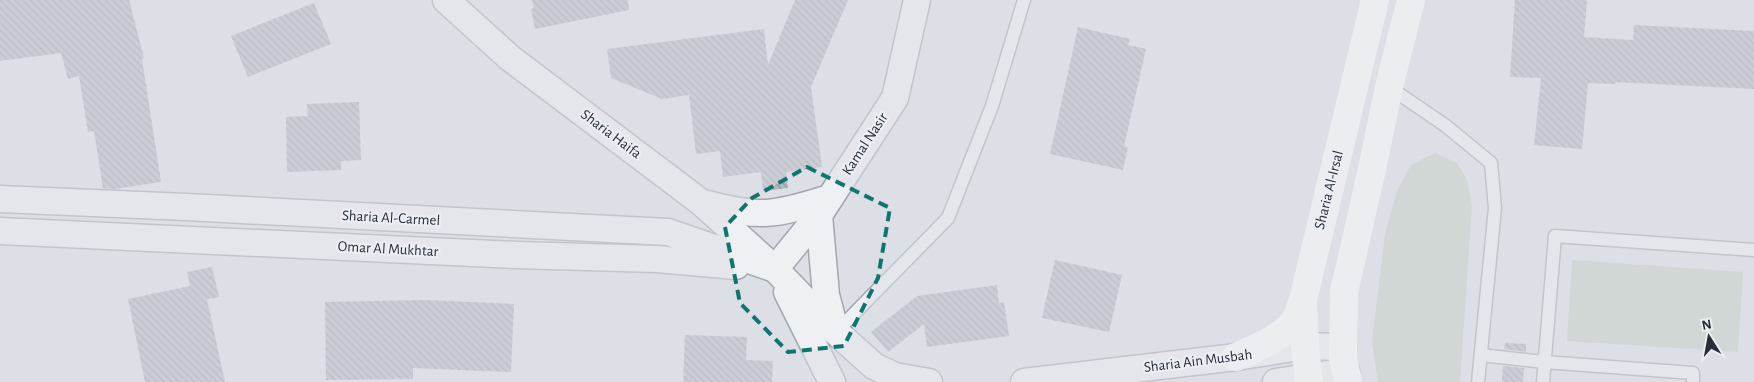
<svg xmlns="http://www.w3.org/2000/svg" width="1754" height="382" viewBox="0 0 1754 382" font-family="'Alegreya Sans',sans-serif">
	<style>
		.green { fill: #c2cebe }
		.building { fill: url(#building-back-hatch) }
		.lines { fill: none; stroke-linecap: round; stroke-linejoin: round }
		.lane-casing { stroke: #a2a6ae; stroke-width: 15 }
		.street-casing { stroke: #a2a6ae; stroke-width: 29 }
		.lane { stroke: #eef0f4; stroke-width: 12 }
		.street { stroke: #eef0f4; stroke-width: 26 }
		.secondary { stroke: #fff; stroke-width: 28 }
		.marked { fill: none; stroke: #0f766e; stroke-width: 4; stroke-dasharray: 10 6; stroke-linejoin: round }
		.labels { text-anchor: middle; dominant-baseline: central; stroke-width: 4.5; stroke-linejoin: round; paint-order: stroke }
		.street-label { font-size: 15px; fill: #272e3a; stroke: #ebeef3 }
	</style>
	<defs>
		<pattern id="building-back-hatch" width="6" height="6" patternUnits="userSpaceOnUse" patternTransform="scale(1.25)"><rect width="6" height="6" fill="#b4b9c1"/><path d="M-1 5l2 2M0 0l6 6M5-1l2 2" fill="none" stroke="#92979e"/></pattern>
	</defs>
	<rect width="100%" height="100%" fill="#dcdfe5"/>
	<!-- green -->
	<g class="green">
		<path d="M1435,153L1457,163L1467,180L1472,205L1460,382H1378L1372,341L1385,234L1397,191L1411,165Z"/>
		<path d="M1572,260L1743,272L1738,352L1567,341Z"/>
	</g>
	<!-- building -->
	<g class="building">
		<path d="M0,0H129L144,58L142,59L161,182L115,189L103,188L94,131L88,132L79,76L68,79L61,53L0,61Z"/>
		<path d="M532,0H628L629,10L535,29L531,9L534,8Z"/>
		<path d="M795,0H848L811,87L822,167L786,172L788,188L763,191L761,172L723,177L720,151L696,154L689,95L662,99L611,78L607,49L764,29L768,65Z"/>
		<path d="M1515,0H1587L1584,37L1633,40L1634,25L1754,31V89L1616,82L1615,84L1588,83L1582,149L1534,145L1541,78L1510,77Z"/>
		<path d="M314,3L331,44L248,77L231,36Z"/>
		<path d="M1078,27L1130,39L1128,45L1146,49L1124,146L1128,147L1123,170L1050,154Z"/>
		<path d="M359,102L361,160L341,161V170L287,172L286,117L308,116L307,104Z"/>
		<path d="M1055,260L1122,275L1109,332L1042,318Z"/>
		<path d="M212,267L219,297L207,299L225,382H145L128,299L190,286L187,272Z"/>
		<path d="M997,285L999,303L1004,302L1009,336L927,347L924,324L888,352L871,332L917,296Z"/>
		<path d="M426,300L514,304L511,372L413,368V379L326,380L325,302Z"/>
		<path d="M685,335L747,337L746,360L773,361L772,382H683Z"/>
		<path d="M1505,343L1526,344V352L1504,349Z"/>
		<path d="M1503,366L1524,368L1523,382H1502Z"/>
	</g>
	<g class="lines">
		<!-- lane casing -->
		<g class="lane-casing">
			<g id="lane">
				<path d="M1389,87L1446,126L1491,163L1495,208L1478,382"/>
				<path d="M836,332L948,218L992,106L1024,0"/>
				<path d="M1481,355L1544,362L1693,373V382"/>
				<path d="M1543,382L1555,236L1754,250"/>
			</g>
		</g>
		<!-- street casing -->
		<g class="street-casing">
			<g id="street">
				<path d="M446,0L510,58L702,203L775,269L836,332L874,366L895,376L929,382"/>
				<path d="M0,199L186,207L668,232L775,269"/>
				<path d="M702,203C722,207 744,214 765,213C787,212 809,204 830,198"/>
				<path d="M819,215L826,295L835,329"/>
				<path d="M0,231L516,255L657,259L736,266"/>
				<path d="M775,269L819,215L895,98L917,0"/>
				<path d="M787,292L832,382"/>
				<path d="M1024,382L1236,357L1305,346L1343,347"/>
				<path d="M1276,382L1346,371"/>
			</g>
		</g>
		<!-- lane -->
		<use href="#lane" class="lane"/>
		<!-- street -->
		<use href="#street" class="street"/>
		<!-- secondary -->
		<g class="secondary">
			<path d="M1236,357C1256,348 1288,336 1298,315C1300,310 1301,304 1303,300"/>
			<path d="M1309,382L1305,346L1303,300L1375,0"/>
			<path d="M1348,382L1343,358L1344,292L1372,169L1389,87L1411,0"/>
		</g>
	</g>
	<!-- marked area -->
	<path d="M0 0H1754V382H0ZM807,167L890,208L878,278L844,346L788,352L740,303L725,227L752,198Z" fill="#dcdfe5" fill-opacity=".55" fill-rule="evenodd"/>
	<path class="marked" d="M807,167L890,208L878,278L844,346L788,352L740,303L725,227L752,198Z"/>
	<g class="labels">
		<!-- street labels -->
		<g class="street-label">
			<text transform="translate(611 134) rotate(37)">Sharia Haifa</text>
			<text transform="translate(865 144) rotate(-57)">Kamal Nasir</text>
			<text transform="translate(1329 190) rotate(-76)">Sharia Al-Irsal</text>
			<text transform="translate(391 218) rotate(3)">Sharia Al-Carmel</text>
			<text transform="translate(388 249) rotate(3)">Omar Al Mukhtar</text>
			<text transform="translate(1198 361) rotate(-7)">Sharia Ain Musbah</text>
		</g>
	</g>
	<!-- north arrow -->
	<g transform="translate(1709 337) rotate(349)" stroke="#ebeef3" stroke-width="4" paint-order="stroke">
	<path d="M0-4L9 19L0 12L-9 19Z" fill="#272e3a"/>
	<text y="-8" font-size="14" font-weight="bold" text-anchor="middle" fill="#272e3a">N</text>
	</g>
</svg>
